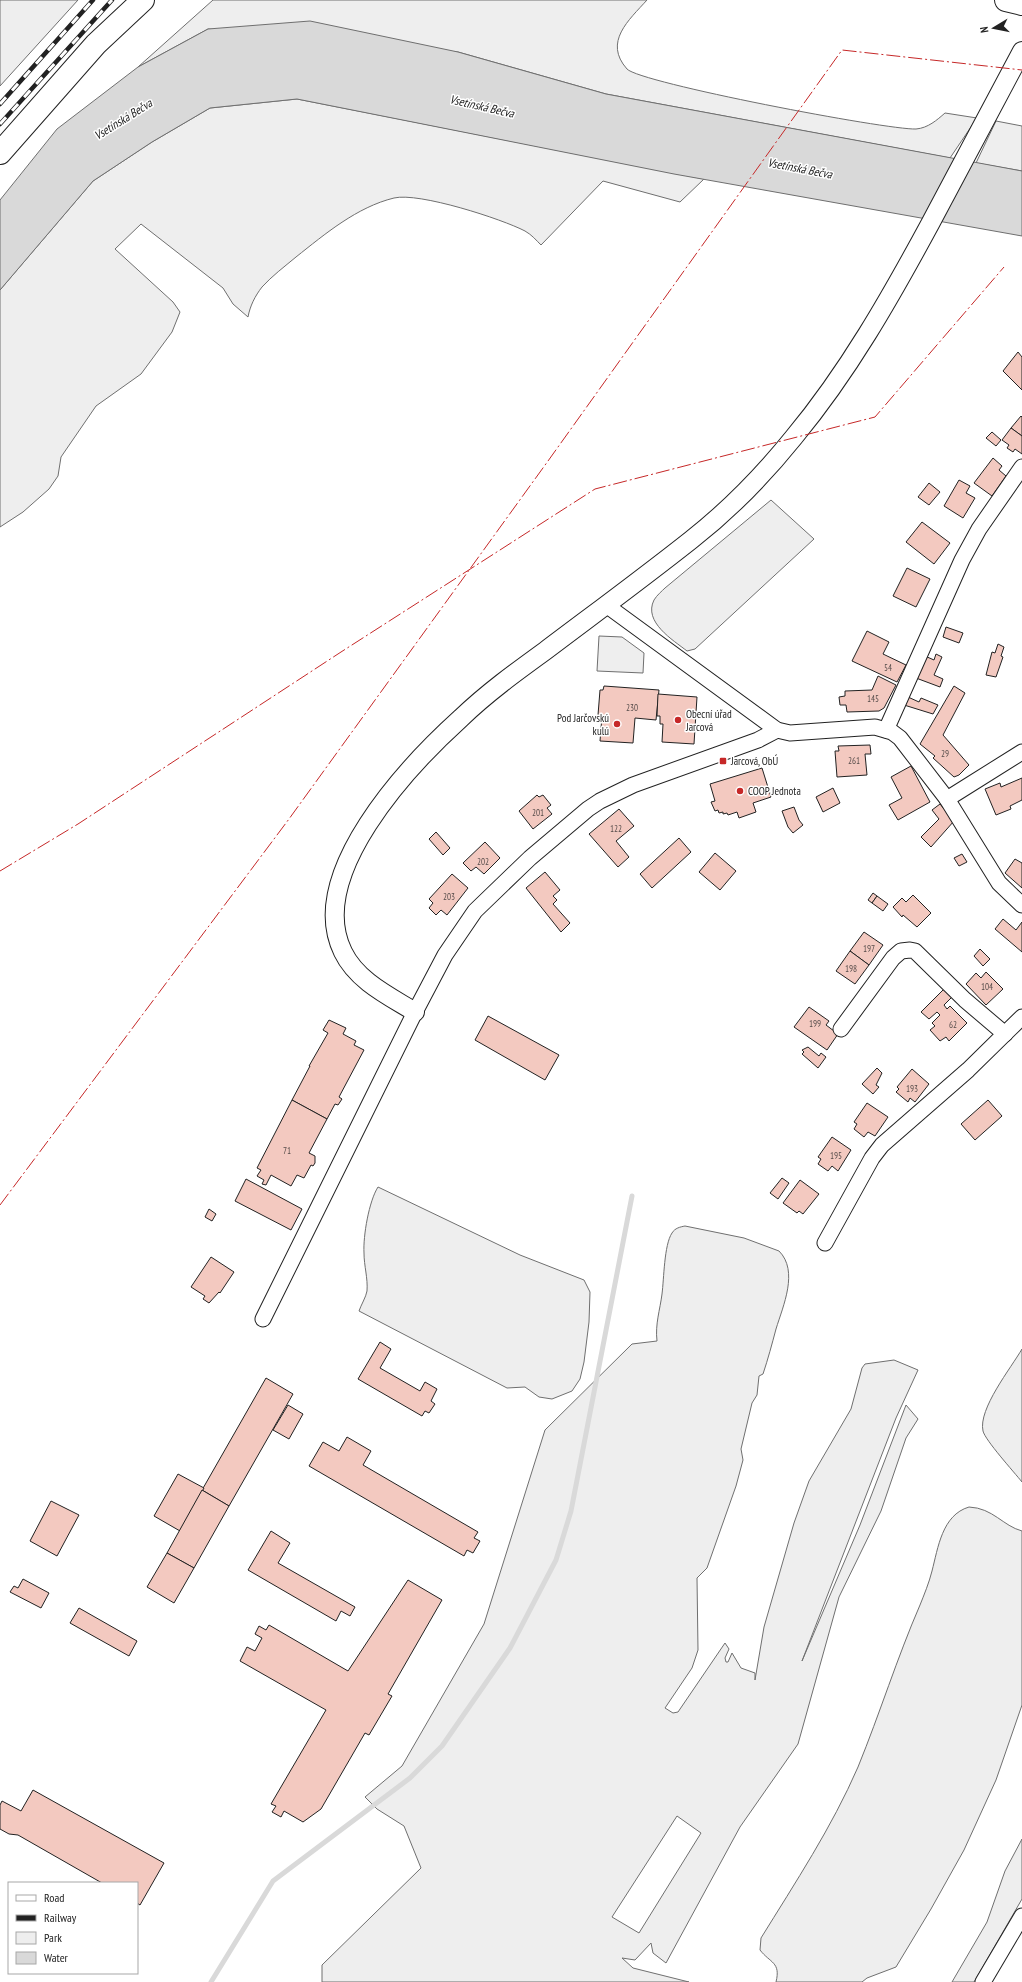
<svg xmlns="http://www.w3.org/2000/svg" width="1022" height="1982" viewBox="0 0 1022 1982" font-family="'PT Sans Narrow',sans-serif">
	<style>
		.green { fill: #eee; stroke: #6f6f6f; fill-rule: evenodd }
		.water { fill: #d9d9d9; stroke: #6f6f6f }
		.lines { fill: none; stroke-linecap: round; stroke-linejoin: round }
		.stream { stroke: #d9d9d9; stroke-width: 5 }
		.building { fill: #f3c9c0; stroke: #222 }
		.minor-casing { stroke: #222; stroke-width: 17 }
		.tertiary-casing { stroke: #222; stroke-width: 20 }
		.primary-casing { stroke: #222; stroke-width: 24 }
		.minor { stroke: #fff; stroke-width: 15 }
		.tertiary { stroke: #fff; stroke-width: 18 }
		.primary { stroke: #fff; stroke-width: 22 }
		.rail-casing { stroke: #222; stroke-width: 4.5 }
		.rail { stroke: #fff; stroke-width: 3; stroke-dasharray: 9; stroke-linecap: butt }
		.power { stroke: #c62828; stroke-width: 1; stroke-dasharray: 14 3 2 3; stroke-linecap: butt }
		.poi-dot { fill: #c62828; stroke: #fff; stroke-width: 1.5 }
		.labels { text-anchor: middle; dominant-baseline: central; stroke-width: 3; stroke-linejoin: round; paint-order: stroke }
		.number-label { font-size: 9px; fill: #564c4a }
		.poi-label { font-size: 11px; fill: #222; stroke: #fff; text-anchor: start }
		.water-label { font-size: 12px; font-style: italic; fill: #222; stroke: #fff }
	</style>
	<rect width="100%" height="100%" fill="#fff"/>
	<!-- green -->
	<g class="green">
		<path d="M0,0H78L0,86Z"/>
		<path d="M213,0H647C629,20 603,42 627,69C640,83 887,130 916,129C928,128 937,120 945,113L977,118L950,158L606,94L458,52L208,29L138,67Z"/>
		<path d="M297,99L704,179L680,202L603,181L541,245C536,240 532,235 525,231C502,219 419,192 394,198C357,207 325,234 296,257C284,267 272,276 262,287C255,296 250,306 248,317L233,304L223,288L141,224L115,249L173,302L180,312L172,332L141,374L96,406L61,457L58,476L49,489L23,512L0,527V290L93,181L152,142L210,108Z"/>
		<path d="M996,121L1022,126V171L976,163Z"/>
		<path d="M771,500L814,539L695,649L687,651C673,640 643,622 654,600C657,595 662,591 665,588Z"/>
		<path d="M599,636L622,637L644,653L643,673L597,671Z"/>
		<path d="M378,1187L520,1255L584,1280L590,1292L589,1322L584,1362L580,1379L572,1391L552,1399L539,1397L525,1387L507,1388L359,1311C361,1305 366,1297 367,1291C368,1278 364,1266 364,1253C363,1236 369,1201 378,1187Z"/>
		<path d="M685,1226L744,1238L779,1251C799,1271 783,1306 776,1329C772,1344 768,1359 763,1374L759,1376L757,1395L752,1403L741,1449L743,1460L736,1486L707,1568L697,1578L698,1650L692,1668L665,1708L673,1713L678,1712L725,1643L729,1649L725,1658L726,1662H728L732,1653L741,1668L755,1673V1680L764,1627L794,1523L809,1481L851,1409L862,1368L865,1364L894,1360L918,1370L896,1418L802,1661L860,1525L906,1405L918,1419L906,1438L881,1511L839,1597L798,1744L740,1827L666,1963L653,1953L651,1943L635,1960L622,1958L633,1968L689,1982H322V1965L421,1868L404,1826L377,1809L365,1797L402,1766L484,1624L545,1430L632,1344L657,1341C655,1324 660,1310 662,1294C664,1279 664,1245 672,1233C675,1228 680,1227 685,1226ZM677,1816L701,1833L639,1933L612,1917Z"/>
		<path d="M1022,1349V1482C1014,1472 985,1440 983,1431C978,1409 1011,1368 1022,1349Z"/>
		<path d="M969,1507C993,1508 1003,1526 1022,1531V1705L996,1780L964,1850L931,1909L896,1967L867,1978L862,1982H776C781,1962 770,1963 760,1950L761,1938C795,1883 832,1827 858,1767C880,1713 897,1658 920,1605C924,1595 929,1583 932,1571C938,1548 942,1515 969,1507Z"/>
		<path d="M1022,1839V1899L974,1982H952L987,1922L1005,1871Z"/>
	</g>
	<!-- water -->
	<path class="water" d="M310,21L458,52L606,94L1022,171V236L674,174L297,99L210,108L152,142L93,181L0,290V200L57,129L138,67L208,29Z"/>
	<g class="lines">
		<!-- stream -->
		<path class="stream" d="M211,1982L273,1881L410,1778L442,1746L510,1648L556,1560L571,1511L632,1196"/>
	</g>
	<!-- building -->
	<g class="building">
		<path d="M1018,352L1022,357V390L1003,371Z"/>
		<path d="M1021,416L1022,417V436L1011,428Z"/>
		<path d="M1011,428L1022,436V454L1015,449L1013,452L1007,448L1009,445L1002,440Z"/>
		<path d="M992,432L1001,440L996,446L986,438Z"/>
		<path d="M993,458L1002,466L999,470L1006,476L992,496L974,483Z"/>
		<path d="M959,480L970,486L966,493L975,498L963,518L944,506Z"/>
		<path d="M929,483L940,492L929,505L918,497Z"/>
		<path d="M922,522L950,543L934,564L906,542Z"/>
		<path d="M907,568L930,579L916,607L893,596Z"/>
		<path d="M946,627L963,633L959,643L943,637Z"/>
		<path d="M867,631L889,642L883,654L906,665L897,682L852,661Z"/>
		<path d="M998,644L1004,647L1001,656L1003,657L996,677L986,675L992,652L995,653Z"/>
		<path d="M936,654L942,657L934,675L943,679L940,687L916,678L925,656L934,660Z"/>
		<path d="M878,676L896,685L884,708L879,711L847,712L846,705H840L839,697L845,696V691L872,690Z"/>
		<path d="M604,686L659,690L656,720L635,718L633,743L600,741L602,716L598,715L600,690H603Z"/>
		<path d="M954,686L965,693L943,735L969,765L959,775L954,777L933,758L935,756L920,744Z"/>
		<path d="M658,694L697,697L694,744L662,742L663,724H660V716H657Z"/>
		<path d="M908,697L919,702L921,698L938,705L933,714L904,705Z"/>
		<path d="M870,745L871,754H865L867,775L837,777L835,751H839L838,746Z"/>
		<path d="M911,766L930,802L898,820L889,805L902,798L891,777Z"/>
		<path d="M762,768L771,797L753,803L756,812L739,818L737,812L728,815L727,813L723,814V812L719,813L718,810L715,811L711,802L715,801L710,784Z"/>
		<path d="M1022,778V800L1010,806L1011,809L996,815L985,789L1000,783L1001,787Z"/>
		<path d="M833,788L840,803L823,812L816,797Z"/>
		<path d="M537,795L539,797L543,795L551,805L547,808L552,814L533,829L519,811Z"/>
		<path d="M940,804L954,821L931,847L921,837L939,819L932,810Z"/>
		<path d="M794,807L799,820L803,825L793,833L788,827L782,811Z"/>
		<path d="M619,809L634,826L616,841L629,857L618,867L589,834Z"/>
		<path d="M436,832L450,848L443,855L429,839Z"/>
		<path d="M679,838L691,852L652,888L640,874Z"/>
		<path d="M485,842L500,858L484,874L476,867L471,871L463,863Z"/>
		<path d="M715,853L736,871L720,890L699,872Z"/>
		<path d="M962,854L967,862L959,866L954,858Z"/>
		<path d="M1015,859L1022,863V888L1005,873Z"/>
		<path d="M545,872L560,890L553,896L557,900L553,904L570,923L561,932L526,888Z"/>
		<path d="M452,874L468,888L447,915L441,910L436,915L429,908L433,903L429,899Z"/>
		<path d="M873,893L877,896L872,903L868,900Z"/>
		<path d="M913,895L931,913L917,927L903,915L902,917L893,907L902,898L906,902Z"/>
		<path d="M877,896L888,904L883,911L872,903Z"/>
		<path d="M1003,919L1016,930L1022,922V952L995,929Z"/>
		<path d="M864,932L883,945L869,965L850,951Z"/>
		<path d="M980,949L990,959L983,966L974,956Z"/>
		<path d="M850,951L869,965L855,984L836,971Z"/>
		<path d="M986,972L1003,989L986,1005L966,984L976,973L981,978Z"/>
		<path d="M944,989L952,997L944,1005L947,1009L950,1006L967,1023L949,1041L946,1037L940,1041L930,1030L935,1026L932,1023L940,1015L937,1012L929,1019L921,1012Z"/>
		<path d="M809,1007L829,1021L826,1025L838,1034L827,1050L794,1027Z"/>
		<path d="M488,1016L559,1055L545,1080L475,1040Z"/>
		<path d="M329,1020L346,1028L343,1034L356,1041L354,1045L364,1050L339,1097L342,1099L338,1105L335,1104L327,1119L292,1100L310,1066H309L328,1033L323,1030Z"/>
		<path d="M808,1047L819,1056L821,1053L826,1057L818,1068L802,1054L804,1052L802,1050Z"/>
		<path d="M877,1068L882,1073L876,1085L879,1087L873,1094L862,1084Z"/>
		<path d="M912,1069L929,1084L915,1102L910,1098L908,1102L896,1092L899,1089L897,1087Z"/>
		<path d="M292,1100L327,1119L309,1153L315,1156V1163L313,1166L311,1165L304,1178L297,1175L291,1186L271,1175L266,1185L262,1184L264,1180L257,1176L261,1170L257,1168Z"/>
		<path d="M988,1100L1002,1116L975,1140L961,1124Z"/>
		<path d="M867,1103L888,1117L875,1136L868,1132L864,1137L854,1129L857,1124L854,1122Z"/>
		<path d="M832,1137L851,1150L838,1171L832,1166L828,1171L818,1164L821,1159L818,1157Z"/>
		<path d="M782,1178L789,1183L778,1199L770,1193Z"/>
		<path d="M246,1179L302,1209L291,1230L235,1201Z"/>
		<path d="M800,1180L819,1194L803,1214L799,1211L797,1213L783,1203Z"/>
		<path d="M209,1209L216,1214L212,1221L205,1217Z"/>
		<path d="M211,1257L234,1272L220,1293L219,1292L209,1303L203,1299L205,1296L191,1287Z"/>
		<path d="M380,1342L391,1349L380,1368L420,1391L425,1382L437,1389L431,1401L435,1404L429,1413L425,1411L422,1416L358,1379Z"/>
		<path d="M266,1378L293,1394L229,1506L202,1490Z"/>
		<path d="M288,1405L303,1414L289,1439L273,1430Z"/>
		<path d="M347,1437L371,1451L363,1465L478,1532L474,1538L480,1541L473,1553L467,1550L464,1556L309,1466L323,1442L339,1451Z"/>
		<path d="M178,1474L204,1488L180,1531L154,1516Z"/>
		<path d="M202,1490L229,1506L194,1568L167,1553Z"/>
		<path d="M51,1501L79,1515L57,1556L30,1541Z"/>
		<path d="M271,1531L290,1543L278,1563L355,1607L350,1616L341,1611L336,1621L248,1570Z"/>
		<path d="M167,1553L194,1568L174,1603L147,1587Z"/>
		<path d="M23,1579L49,1593L41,1608L10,1592L14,1586L18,1588Z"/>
		<path d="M408,1580L442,1600L388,1694L392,1696L369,1735L365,1733L321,1809L303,1822L284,1811L281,1817L272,1812L276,1806L271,1804L326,1710L240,1661L247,1647L255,1651L262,1638L255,1634L259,1626L266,1630L269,1625L348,1671Z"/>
		<path d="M79,1608L137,1641L129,1656L70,1623Z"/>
		<path d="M33,1790L164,1863L140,1905L137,1903V1883H102L18,1835L9,1834L0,1829V1805L2,1801L21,1811Z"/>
	</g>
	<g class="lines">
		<!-- minor casing -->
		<g class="minor-casing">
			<g id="minor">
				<path d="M606,605L777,730L790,733L875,727L892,732L900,738L947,799L999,883L1022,905"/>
				<path d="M886,730L962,560L979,529L1022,467"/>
				<path d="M947,799L1022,752"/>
				<path d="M841,1029L893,958L901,951L910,950L915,951L965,1000L1005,1034"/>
				<path d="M825,1243L872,1158L882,1145L968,1070L1022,1017"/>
				<path d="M263,1319L415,1012L445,955L475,911L530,858L588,809L600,801L633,785L758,740L777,730"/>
				<path d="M983,1982L1022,1916"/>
			</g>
		</g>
		<!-- tertiary casing -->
		<g class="tertiary-casing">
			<path id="tertiary" d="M415,1012C389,996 357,981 343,952C305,875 408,766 461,718C487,693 516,672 545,651C594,614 643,578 691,540C728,511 765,473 794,437C848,372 890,298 930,224C961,166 991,109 1022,51"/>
		</g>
		<!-- primary casing -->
		<g class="primary-casing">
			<g id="primary">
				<path d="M1006,0L1022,4"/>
				<path d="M0,153L96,44L143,0"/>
			</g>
		</g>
		<!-- minor -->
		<use href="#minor" class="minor"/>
		<!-- tertiary -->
		<use href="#tertiary" class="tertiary"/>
		<!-- primary -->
		<use href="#primary" class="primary"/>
		<!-- rail casing -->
		<g class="rail-casing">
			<g id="rail">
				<path d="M0,104L93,0"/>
				<path d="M0,124L112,0"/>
			</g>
		</g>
		<!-- rail -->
		<use href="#rail" class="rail"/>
		<!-- power -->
		<g class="power">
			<path d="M0,871L78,824L341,652L595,489L875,417L1004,267"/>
			<path d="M0,1205L289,819L548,461L842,50L1022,70"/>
		</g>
	</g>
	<!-- markers -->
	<g class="poi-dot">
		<circle cx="678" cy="720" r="4"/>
		<circle cx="617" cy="724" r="4"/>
		<rect x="719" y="757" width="8" height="8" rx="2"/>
		<circle cx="740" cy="791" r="4"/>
	</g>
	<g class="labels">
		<!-- number labels -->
		<g class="number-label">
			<text x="888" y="667">54</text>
			<text x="873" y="698">145</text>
			<text x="632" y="707">230</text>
			<text x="945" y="753">29</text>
			<text x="854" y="760">261</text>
			<text x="538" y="812">201</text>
			<text x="616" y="828">122</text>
			<text x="483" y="861">202</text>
			<text x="449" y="896">203</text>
			<text x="869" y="948">197</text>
			<text x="851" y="968">198</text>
			<text x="987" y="986">104</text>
			<text x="815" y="1023">199</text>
			<text x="953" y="1024">62</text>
			<text x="912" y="1088">193</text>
			<text x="287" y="1150">71</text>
			<text x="836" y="1155">195</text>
		</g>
		<!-- poi labels -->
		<g class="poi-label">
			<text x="686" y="714">Obecní úřad<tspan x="686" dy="13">Jarcová</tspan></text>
			<text x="609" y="718" text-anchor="end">Pod Jarčovskú<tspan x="609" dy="13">kulú</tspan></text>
			<text x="731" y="761">Jarcová, ObÚ</text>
			<text x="748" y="791">COOP Jednota</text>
		</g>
		<!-- water labels -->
		<g class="water-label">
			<text transform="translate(482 106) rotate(13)">Vsetínská Bečva</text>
			<text transform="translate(123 119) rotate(-32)">Vsetínská Bečva</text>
			<text transform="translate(800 168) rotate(11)">Vsetínská Bečva</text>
		</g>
	</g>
	<!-- legend -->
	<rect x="8" y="1882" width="130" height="92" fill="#ffffff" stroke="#a7a7a7"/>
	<rect x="16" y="1895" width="20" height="6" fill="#ffffff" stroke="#a7a7a7"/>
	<text x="44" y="1902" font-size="12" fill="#222222">Road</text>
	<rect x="16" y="1915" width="20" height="6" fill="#222222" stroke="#a7a7a7"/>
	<text x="44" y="1922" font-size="12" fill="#222222">Railway</text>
	<rect x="16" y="1932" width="20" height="12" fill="#eeeeee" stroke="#a7a7a7"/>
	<text x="44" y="1942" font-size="12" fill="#222222">Park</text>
	<rect x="16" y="1952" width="20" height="12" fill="#d9d9d9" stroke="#a7a7a7"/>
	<text x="44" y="1962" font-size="12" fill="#222222">Water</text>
	<!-- north arrow -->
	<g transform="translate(994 28) rotate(260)" stroke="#ffffff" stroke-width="3" paint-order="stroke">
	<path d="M0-3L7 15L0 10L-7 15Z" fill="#222222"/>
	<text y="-6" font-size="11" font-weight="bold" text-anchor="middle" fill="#222222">N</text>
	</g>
</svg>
